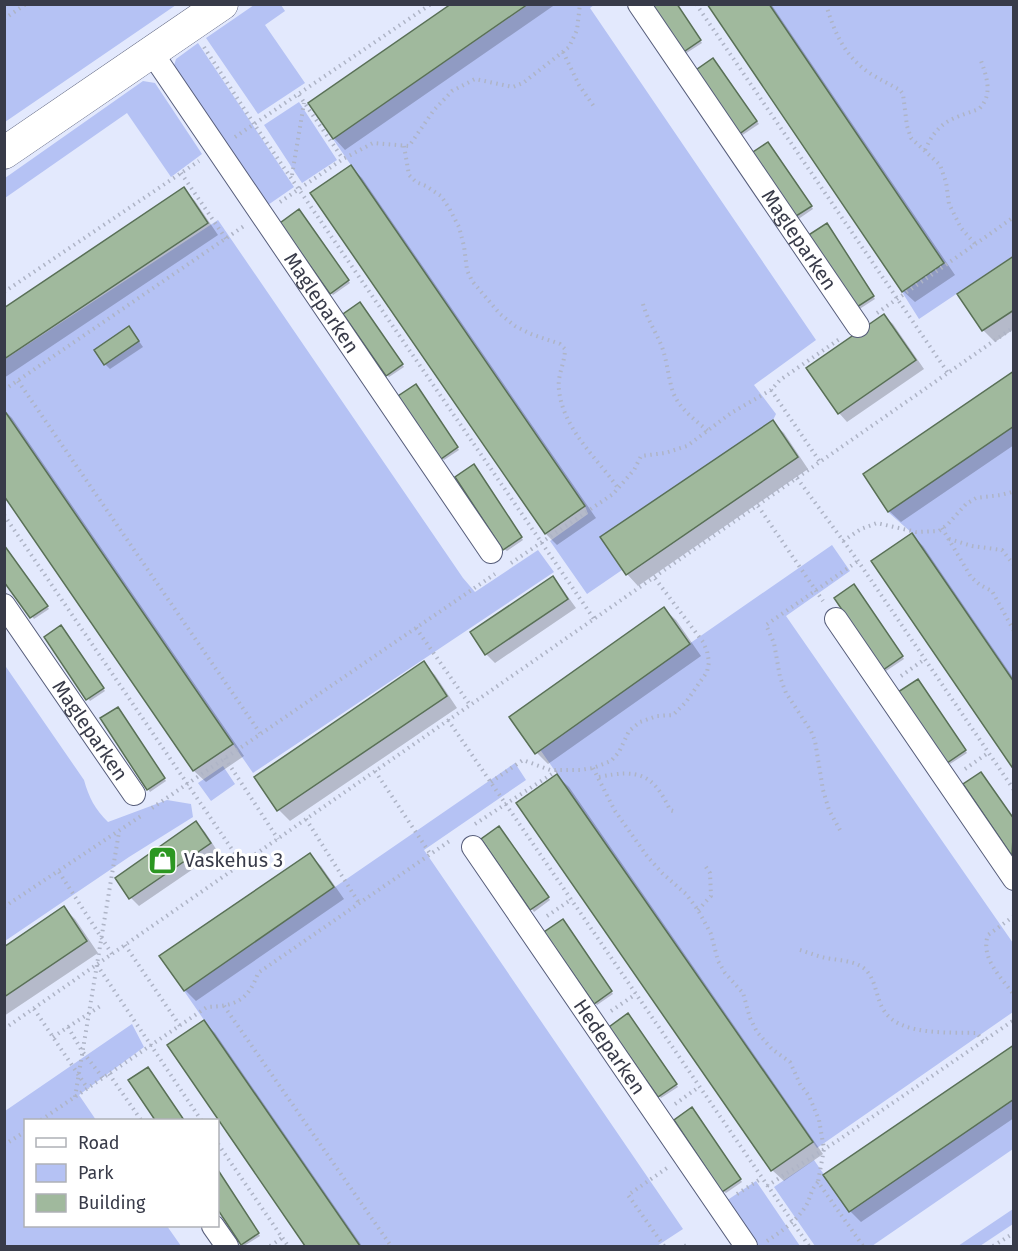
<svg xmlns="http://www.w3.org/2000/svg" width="1018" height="1251" font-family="'Fira Sans',sans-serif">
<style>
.green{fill:#b5c2f4}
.shadow{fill:#0003}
.building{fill:#a0b99d;stroke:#597056;stroke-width:1.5}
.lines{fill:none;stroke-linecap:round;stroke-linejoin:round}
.street-casing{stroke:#575e7b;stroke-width:24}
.secondary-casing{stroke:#575e7b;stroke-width:33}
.path{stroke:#aeb4c6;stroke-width:4;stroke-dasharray:1.5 4.5;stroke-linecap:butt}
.street{stroke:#fff;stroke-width:22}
.secondary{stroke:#fff;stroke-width:32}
.labels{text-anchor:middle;stroke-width:6;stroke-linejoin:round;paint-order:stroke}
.street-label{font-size:20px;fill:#383b49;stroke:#fff}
.poi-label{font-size:20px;fill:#383b49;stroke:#fff;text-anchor:start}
</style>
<rect width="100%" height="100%" fill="#e3e9fd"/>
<!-- green -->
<path class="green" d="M5,4H176V5L5,122Z
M254,5H281L285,11L265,25L305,83L258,114L206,38Z
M528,5H594L590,8L816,340L754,385L776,414L773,420L600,537L622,570L587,594L550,541L588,514L585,506L333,139Z
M769,5H1013V256L919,319L902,292L944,263Z
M198,43L294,187L265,207L172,72L176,59Z
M143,81L155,83L202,154L171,177L127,113L5,198V178Z
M299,102L337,160L302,183L264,125Z
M218,220L463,578L475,592L538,550L554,572L253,773L5,413L4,360Z
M1013,426V682L912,533L888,512Z
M832,545L850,571L786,616L1013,943V1012L817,1148L539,748Z
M4,664L84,780C89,798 95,809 108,822L167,800L191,804L193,817L129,857L5,941Z
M515,763L526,780L424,850L683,1229L657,1246H360L184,991Z
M223,766L235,784L211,801L198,783Z
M132,1024L144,1047L79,1095L96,1120H26V1226H167L181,1246H5V1111Z
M1013,1099V1149L872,1246H815L774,1187L814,1160L849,1211Z
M756,1181L800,1246H757L726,1201Z
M1013,1209V1224L980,1246H958Z"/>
<!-- shadow -->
<path class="shadow" d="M453,4H556L345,150L334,138Z
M651,4H676L702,43L685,54Z
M709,4H771L955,275L915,302L903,291Z
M715,63L759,124L741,136Z
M771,146L813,209L797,220Z
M351,167L362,178L596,518L557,545L546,534Z
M183,189L195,201L218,235L4,378V309Z
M301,214L350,283L333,295L331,293Z
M829,227L875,299L858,310Z
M1014,257V329L995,342L983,330Z
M362,307L404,367L389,377L387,375Z
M884,316L893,324L924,369L847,422L839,413L808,368Z
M134,334L143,347L110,369L105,364Z
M1014,373V445L901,522L889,511Z
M418,388L459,450L444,460L442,458Z
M4,410L12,418L244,756L206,782L194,771L4,493Z
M772,422L784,433L808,469L638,586L627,574Z
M476,468L523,540L507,551L504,549Z
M912,535L923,546L1014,679V767Z
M4,546L49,609L34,619L4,579Z
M552,578L561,587L576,608L495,663L486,654L472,632Z
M856,589L904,659L886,671L884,669Z
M664,609L676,620L701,656L548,764L537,753Z
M63,629L105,691L90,701L46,637Z
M423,663L435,675L457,708L290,821L279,810Z
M920,683L967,753L950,764L948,762Z
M120,711L166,781L150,792L148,789Z
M557,776L569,787L823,1154L784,1181L772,1170L518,803Z
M965,784L1014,821V855Z
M196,823L205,832L218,852L139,906L131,898Z
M501,830L550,900L534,912L483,839Z
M310,855L321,866L344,899L196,1001L185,990Z
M64,908L75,919L98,953L4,1016V948Z
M565,924L613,994L597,1005L595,1003Z
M630,1018L678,1087L661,1098L659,1096Z
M204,1022L215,1033L362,1246H306L169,1045Z
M1014,1047V1118L861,1222L850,1211Z
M695,1111L742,1182L726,1193L723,1191Z
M218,1171L260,1236L244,1246L218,1208Z"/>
<!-- building -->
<path class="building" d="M451,4H528L333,139L308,103Z
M649,4H677L701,40L682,53Z
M707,4H769L944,263L902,292Z
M713,58L757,121L738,135L693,72Z
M768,142L812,206L793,218L750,154Z
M351,165L585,506L545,534L310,193Z
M184,187L208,223L4,359V308Z
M299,209L349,280L330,294L280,223Z
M827,223L874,296L854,309L807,236Z
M1014,256V310L982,331L957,294Z
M360,302L403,364L386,376L343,314Z
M884,314L916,360L838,414L806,368Z
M129,326L139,341L104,365L94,350Z
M1014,371V426L888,512L863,474Z
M416,384L458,447L441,459L398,396Z
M4,410L233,744L193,771L4,496Z
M773,420L798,457L626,575L600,537Z
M474,464L522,537L503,550L455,477Z
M912,533L1014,682V770L871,561Z
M4,545L48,606L30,618L4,582Z
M553,576L568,599L485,655L470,632Z
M854,584L903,656L883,670L834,598Z
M664,607L690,644L535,754L509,717Z
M61,625L104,688L86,700L44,637Z
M424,661L447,696L277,811L254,777Z
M918,679L966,750L947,763L898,692Z
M118,707L165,778L147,790L100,718Z
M981,772L1014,819L1012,856L963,784Z
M557,774L813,1142L771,1171L516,803Z
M196,821L211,843L129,899L115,878Z
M499,826L549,897L530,910L481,839Z
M310,853L334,887L184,991L159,956Z
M64,906L87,941L4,997V947Z
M563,919L612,991L594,1004L544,932Z
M628,1013L677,1084L658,1097L609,1027Z
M204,1020L360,1246H305L167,1045Z
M1014,1045V1099L849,1212L823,1175Z
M148,1067L184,1120H155L128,1080Z
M692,1107L741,1179L722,1192L674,1120Z
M218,1170L259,1233L241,1245L218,1210Z"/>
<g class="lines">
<defs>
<g id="street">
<path id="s1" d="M639,4L858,326"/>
<path id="s2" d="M152,53L491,552"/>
<path id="s3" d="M4,605L134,794"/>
<path d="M836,619L1014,879"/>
<path id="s4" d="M473,847L746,1246"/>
<path d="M213,1226L227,1246"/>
</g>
<path id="secondary" d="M4,153L222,4"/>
</defs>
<!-- street casing -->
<use href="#street" class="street-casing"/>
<!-- secondary casing -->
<use href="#secondary" class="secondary-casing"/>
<!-- path -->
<path class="path" d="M696,4L948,373
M826,4C834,33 846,58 871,74C881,80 891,85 900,90L903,94L907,126L911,138L940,165L946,182L949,204L961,228L976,245
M4,19L26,4
M204,47L254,124L594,619
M563,52L579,85L595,108
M299,95L343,159
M235,137L431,4
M404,146L409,175L416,182L426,186L441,196L449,208L459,227L464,246L467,270L472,281L500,314L515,326L531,334L560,344L565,349C565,363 557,375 559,390C563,429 597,458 618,488
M925,150C938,121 951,119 979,109C994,94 986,75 980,58
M181,173L226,239
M292,175L304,103
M280,202L343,159L373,143L409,146L434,110L452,91L475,79L513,87L523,83L569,47L577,30L580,4
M4,292L199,161
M643,304C647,319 656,332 662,347C667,361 668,375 672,389C677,407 694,419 708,431
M877,313L1014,217
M18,381L260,733
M4,390L244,226
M771,390L820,462
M797,478L858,561L1014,790
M758,506L823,601
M4,515L242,864
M942,528L971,577L980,585L992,591L1014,631
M949,539L972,546L1002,550L1014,565
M843,541L861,529L877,523L916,532L939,531L948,524L966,504L976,498L1001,495L1012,492L1014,488
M511,563L613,494L634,470L641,456L665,453L687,446L731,413L771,390L780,380L841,338
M416,628L470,705
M901,676L925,659
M448,720L809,1246
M225,758L278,839
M593,768L615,811L647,856L662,873L686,894L698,910L711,934L718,961L725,973L743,993L750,1018L757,1032L772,1049L790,1062L800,1084L809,1096L819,1120L824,1149L818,1182
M965,769L988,753
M375,771L431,855
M599,777C638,769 653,773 670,810L676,812
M491,782L523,760L550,770H580L593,768L611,761L619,752L629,731L640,722L657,716L673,715L686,702L707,672L709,662L707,651L703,642L654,577
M152,808L495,574
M306,819L359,903
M475,824L558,770
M840,830L829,810L823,790L815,741L811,731L786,693L780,677L774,643L766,625L858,561
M59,872L112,954
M4,907L141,816
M698,910L711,896L710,873L704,864
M547,916L572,899
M1014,916L988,935C980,958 1001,977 1014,995
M125,945L180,1026
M800,950C807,952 814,955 822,957C836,961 854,959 866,970C877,982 876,1000 885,1012C901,1036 951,1032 977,1033L983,1041
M97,965L201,1120
M224,1006L391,1246
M34,1009L88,1089
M611,1011L636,994
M68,1027L102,1005
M4,1029L1014,327
M53,1037L68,1027L82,1051L103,1078
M109,1074L141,1120
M75,1097L119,832
M675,1104L699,1087
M41,1120L207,1007C235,1006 248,1001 258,973L451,840
M218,1144L288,1246
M4,1145L26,1131
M767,1186L840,1139L1014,1020
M737,1194L762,1178
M767,1241C782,1231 798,1220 807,1204C811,1196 811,1189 818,1182L863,1246
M270,1246L282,1238
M664,1246L628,1195L667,1168
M685,1246L690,1243
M993,1246L1014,1233"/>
<!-- street -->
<use href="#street" class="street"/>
<!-- secondary -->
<use href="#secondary" class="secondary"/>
</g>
<!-- icons -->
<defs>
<symbol id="shop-square" viewBox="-11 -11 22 22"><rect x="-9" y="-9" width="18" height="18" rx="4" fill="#2c9722" stroke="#fff"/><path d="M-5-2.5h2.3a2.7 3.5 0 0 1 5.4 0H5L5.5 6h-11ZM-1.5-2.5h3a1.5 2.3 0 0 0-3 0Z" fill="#fff"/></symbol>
</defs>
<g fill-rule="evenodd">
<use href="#shop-square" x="146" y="844" width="33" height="33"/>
</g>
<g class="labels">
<!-- street labels -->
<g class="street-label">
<text dy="7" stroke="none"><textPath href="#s1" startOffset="285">Magleparken</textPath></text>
<text dy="7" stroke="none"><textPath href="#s2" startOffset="302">Magleparken</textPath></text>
<text dy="7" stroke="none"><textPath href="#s3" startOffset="152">Magleparken</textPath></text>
<text dy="7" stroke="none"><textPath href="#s4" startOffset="242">Hedeparken</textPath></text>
</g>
<!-- poi labels -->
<g class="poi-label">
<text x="184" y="867">Vaskehus 3</text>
</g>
</g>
<!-- border -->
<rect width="1018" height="1251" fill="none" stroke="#383b49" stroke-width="12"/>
<!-- legend -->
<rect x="24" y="1119" width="195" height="108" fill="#ffffff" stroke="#afb1b6" stroke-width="1.5"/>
<rect x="36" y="1138" width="30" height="9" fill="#ffffff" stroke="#afb1b6" stroke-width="1.5"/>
<text x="78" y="1149" font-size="18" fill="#383b49">Road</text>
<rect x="36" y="1164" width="30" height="18" fill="#b5c2f4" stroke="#afb1b6" stroke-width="1.5"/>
<text x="78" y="1179" font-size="18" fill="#383b49">Park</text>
<rect x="36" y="1194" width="30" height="18" fill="#a0b99d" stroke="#afb1b6" stroke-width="1.5"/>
<text x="78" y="1209" font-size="18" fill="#383b49">Building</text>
</svg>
